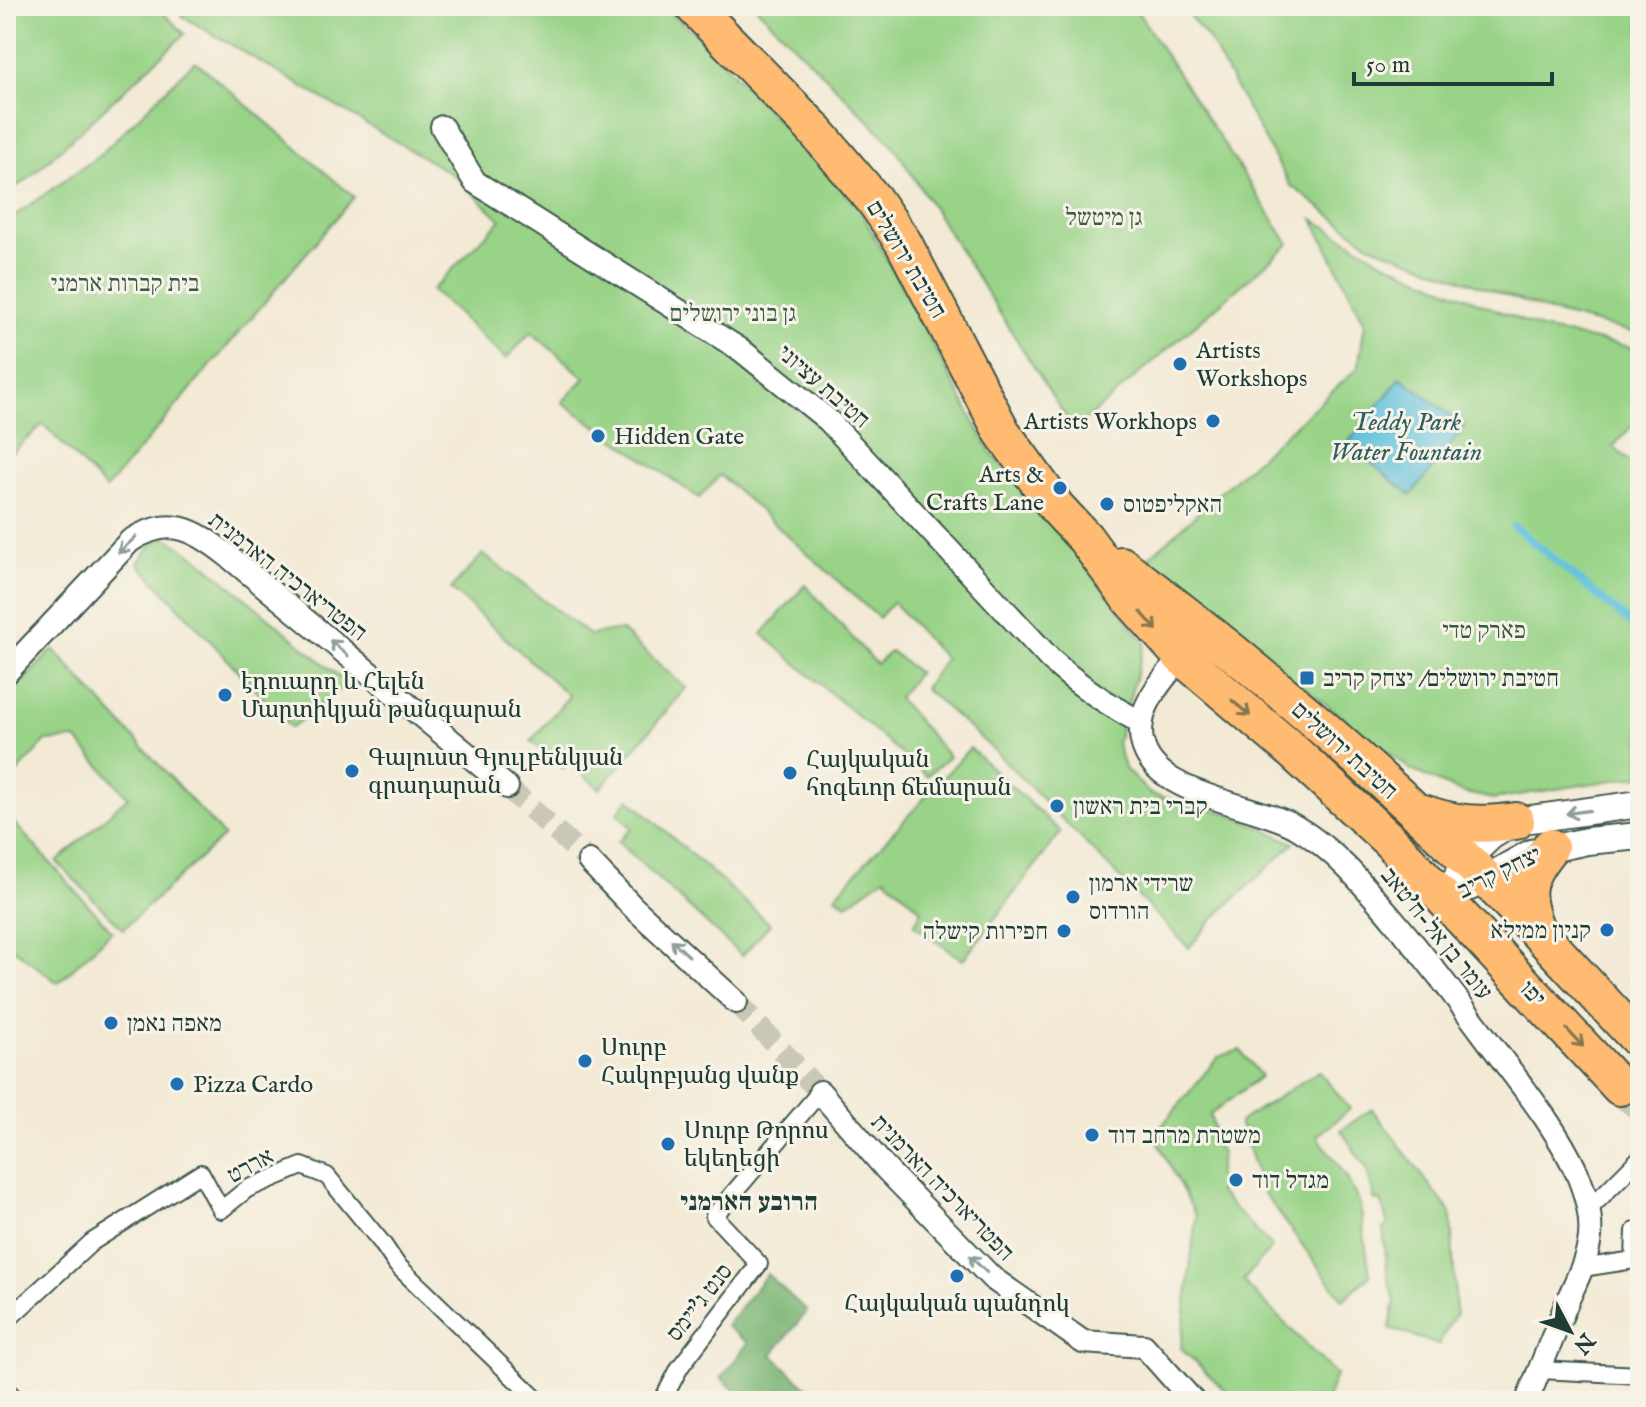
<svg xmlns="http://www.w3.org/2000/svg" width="1646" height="1407" font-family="'IM FELL English','Noto Serif Armenian','Frank Ruhl Libre',serif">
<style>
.green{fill:#98d387;stroke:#5c885e;stroke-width:2}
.forest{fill:#7ab574;stroke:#4c7954;stroke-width:2}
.water{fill:#5fc1dd;stroke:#3f7f88;stroke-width:2}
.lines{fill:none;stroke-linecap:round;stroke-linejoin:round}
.stream{stroke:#5fc1dd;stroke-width:8}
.minor-tunnel{stroke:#c9c7b5;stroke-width:22;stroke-dasharray:22 11;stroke-linecap:butt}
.trunk-tunnel{stroke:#c9c7b5;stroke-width:36;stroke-dasharray:36 18;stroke-linecap:butt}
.pedestrian-casing{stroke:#3f574c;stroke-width:20}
.minor-casing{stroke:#3f574c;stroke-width:26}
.tertiary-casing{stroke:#3f574c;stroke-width:30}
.trunk-casing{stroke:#3f574c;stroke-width:40}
.pedestrian{stroke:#fff;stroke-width:16}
.minor{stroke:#fff;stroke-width:22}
.tertiary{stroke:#fff;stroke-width:26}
.trunk{stroke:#febb71;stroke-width:36}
.oneway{stroke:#8f9e9a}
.oneway2{stroke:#83764f}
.poi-dot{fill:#1f6fb2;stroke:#f7f3e8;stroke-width:3}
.labels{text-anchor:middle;stroke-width:6;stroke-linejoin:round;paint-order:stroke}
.park-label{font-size:24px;fill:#375b45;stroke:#f7f3e8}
.street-label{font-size:24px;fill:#1f3d34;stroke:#f7f3e8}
.poi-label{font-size:24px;fill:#1f3d34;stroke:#f7f3e8;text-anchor:start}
.water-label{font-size:26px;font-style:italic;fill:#2f5e5e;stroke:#f7f3e8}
.neighbourhood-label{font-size:26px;font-weight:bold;fill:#1f3d34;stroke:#f7f3e8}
</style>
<rect width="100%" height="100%" fill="#f7f3e8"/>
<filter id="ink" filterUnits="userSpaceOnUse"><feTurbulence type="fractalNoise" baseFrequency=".0125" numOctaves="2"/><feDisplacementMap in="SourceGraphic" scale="16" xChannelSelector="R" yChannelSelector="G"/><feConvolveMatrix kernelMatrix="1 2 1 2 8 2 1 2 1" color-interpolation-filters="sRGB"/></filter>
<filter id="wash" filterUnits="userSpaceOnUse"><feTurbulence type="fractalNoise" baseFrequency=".006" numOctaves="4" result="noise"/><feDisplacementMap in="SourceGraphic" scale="32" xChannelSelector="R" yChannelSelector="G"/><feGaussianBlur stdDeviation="1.8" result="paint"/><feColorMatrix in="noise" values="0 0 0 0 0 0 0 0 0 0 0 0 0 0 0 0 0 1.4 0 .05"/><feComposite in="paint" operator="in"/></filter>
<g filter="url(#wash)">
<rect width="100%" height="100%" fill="#f3ead5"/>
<!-- green -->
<path class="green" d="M6,6H156L185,34L26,181L6,192Z
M190,6H662L702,39L859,208L991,453L1050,520L1145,643L1117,743L1124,768L1150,794L1230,814L1294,843L1212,920L1189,948L995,751L924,688L945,659L893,602L879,618L720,475L699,498L562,402L585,378L531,332L506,359L432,290L501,220L455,176L182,16Z
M755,6H1134L1289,244L1074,430L893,145Z
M1181,6H1640V334L1551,312L1372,246L1290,185L1208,38Z
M195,61L354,197L106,489L43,424L6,458V222L100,155Z
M1313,219L1384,262L1541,329L1640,349V417L1613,447L1640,470V776L1493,799L1461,792L1411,770L1245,642L1136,569L1358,368L1365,323Z
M166,537L196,557L347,683L291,728L138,563L151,545Z
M483,554L589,635L621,630L686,688L600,789L569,762L563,769L531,741L569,696L451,589Z
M805,585L876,664L891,651L918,673L898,698L949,757L927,776L762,634Z
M53,649L224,836L123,929L57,862L128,797L76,739L46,741L6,785V699Z
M970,748L1061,832L963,960L914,925L922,911L885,877L847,904L835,896Z
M629,799L770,924L742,956L618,842L632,828L617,813Z
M6,814L112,931L58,983L6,943Z
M1240,1050L1261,1076L1210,1115L1214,1129L1208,1135L1222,1153L1217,1175L1223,1185L1218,1192L1272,1247L1243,1281L1336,1375L1326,1401H1236L1181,1348L1196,1216L1154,1135L1218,1057Z
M1319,1071L1350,1109L1317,1136L1345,1174L1360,1205L1370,1275L1343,1300L1263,1192L1239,1122Z
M1372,1109L1451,1213L1456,1313L1438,1345L1390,1328L1395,1300L1388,1279L1383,1228L1388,1226L1381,1200L1375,1201L1367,1170L1341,1130Z"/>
<!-- forest -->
<path class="forest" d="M767,1274L807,1311L772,1355L821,1401H731L736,1391L721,1378L748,1343L726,1326Z"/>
<!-- water -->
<path class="water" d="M1401,377L1465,427L1411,495L1347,444Z"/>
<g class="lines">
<!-- stream -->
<path class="stream" d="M1514,526L1640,631"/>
</g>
</g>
<g filter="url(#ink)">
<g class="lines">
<!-- minor-tunnel -->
<path class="minor-tunnel" d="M507,787L589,861
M736,1002L820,1092"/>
<!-- trunk-tunnel -->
<path class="trunk-tunnel" d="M1620,1087L1640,1102"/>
<defs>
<path id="pedestrian" d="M1589,1209L1640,1158
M1582,1268L1634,1260L1635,1231L1640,1230
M6,1321L92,1242L201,1173L221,1210L247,1189L302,1166L327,1176L382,1243L397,1265L538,1401
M1540,1370L1640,1375
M6,1390L18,1401
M662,1401L680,1367L759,1264L714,1216L820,1092"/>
<path id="minor" d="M442,127L475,182L741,350L828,420L1050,659C1079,686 1108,705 1142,723
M1190,648C1167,674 1130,710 1144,748C1161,797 1256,804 1296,827C1335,850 1363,884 1392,918C1426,958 1458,1000 1489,1042C1520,1084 1555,1125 1577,1173C1585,1192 1592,1216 1590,1237C1588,1257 1578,1277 1570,1295C1556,1330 1541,1365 1527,1401
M6,673L130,541C170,515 193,529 227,555L507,787
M589,861L633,907L736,1002
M820,1092L886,1169L992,1278L1083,1342L1144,1346L1193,1401"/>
<path id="tertiary" d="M1471,887L1531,853L1587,841L1640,836
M1446,899L1466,860L1491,836L1516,821L1640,804"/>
<path id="trunk" d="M693,6L812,127L874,200L903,242L1002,432L1057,508L1085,538L1129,598L1182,657L1288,747L1389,840L1620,1087
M1121,565C1249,661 1371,765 1485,878C1538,930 1588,987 1640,1041
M1420,812C1456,825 1478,826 1516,821
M1536,929C1521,892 1525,878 1550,847"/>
</defs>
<!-- pedestrian casing -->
<use href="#pedestrian" class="pedestrian-casing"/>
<!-- minor casing -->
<use href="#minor" class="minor-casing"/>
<!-- tertiary casing -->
<use href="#tertiary" class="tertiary-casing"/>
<!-- trunk casing -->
<use href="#trunk" class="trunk-casing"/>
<!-- pedestrian -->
<use href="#pedestrian" class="pedestrian"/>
<!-- minor -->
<use href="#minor" class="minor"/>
<!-- tertiary -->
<use href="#tertiary" class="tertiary"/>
<!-- trunk -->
<use href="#trunk" class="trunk"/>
</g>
<!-- one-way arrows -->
<defs><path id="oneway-shaft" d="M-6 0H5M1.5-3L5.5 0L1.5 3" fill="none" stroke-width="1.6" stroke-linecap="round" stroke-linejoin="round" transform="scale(2)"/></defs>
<g class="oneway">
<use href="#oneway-shaft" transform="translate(127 545) rotate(137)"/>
<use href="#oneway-shaft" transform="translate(339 648) rotate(-139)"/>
<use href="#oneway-shaft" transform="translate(1578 812) rotate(172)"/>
<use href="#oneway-shaft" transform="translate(680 948) rotate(-138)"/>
<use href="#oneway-shaft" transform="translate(978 1264) rotate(-136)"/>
</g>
<g class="oneway2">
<use href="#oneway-shaft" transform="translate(1149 621) rotate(49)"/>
<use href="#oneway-shaft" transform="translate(1241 708) rotate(40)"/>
<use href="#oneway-shaft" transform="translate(1575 1038) rotate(47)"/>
</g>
</g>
<!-- markers -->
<g class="poi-dot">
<circle cx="1180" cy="364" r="8"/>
<circle cx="1213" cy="421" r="8"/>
<circle cx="598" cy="436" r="8"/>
<circle cx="1060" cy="488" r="8"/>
<circle cx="1107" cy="504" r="8"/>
<rect x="1299" y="670" width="16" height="16" rx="4"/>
<circle cx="225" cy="695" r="8"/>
<circle cx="352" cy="771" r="8"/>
<circle cx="790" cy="773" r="8"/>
<circle cx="1057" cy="806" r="8"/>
<circle cx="1073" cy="897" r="8"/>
<circle cx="1607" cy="930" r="8"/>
<circle cx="1064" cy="931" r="8"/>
<circle cx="111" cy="1023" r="8"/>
<circle cx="585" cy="1061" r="8"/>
<circle cx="177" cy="1084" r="8"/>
<circle cx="1092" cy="1135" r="8"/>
<circle cx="668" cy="1144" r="8"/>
<circle cx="1236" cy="1180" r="8"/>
<circle cx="957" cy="1276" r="8"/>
</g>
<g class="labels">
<!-- park labels -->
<g class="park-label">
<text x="1104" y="225">גן מיטשל</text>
<text x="125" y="291">בית קברות ארמני</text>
<text x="733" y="321">גן בוני ירושלים</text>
<text x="1484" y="638">פארק טדי</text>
</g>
<!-- street labels -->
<g class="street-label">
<text transform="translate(907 259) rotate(59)" y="8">חטיבת ירושלים</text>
<text transform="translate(824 386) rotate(41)" y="8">חטיבת עציוני</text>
<text transform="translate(288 576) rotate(38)" y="8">הפטריארכיה הארמנית</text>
<text transform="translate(1345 750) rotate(42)" y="8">חטיבת ירושלים</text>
<text transform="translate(1499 872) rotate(-26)" y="8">יצחק קריב</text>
<text transform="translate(1437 933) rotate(51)" y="8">עומר בן אל-ח'טאב</text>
<text transform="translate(1533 993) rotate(47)" y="8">יפו</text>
<text transform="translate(250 1165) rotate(-28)" y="8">אררט</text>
<text transform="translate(943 1187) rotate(46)" y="8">הפטריארכיה הארמנית</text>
<text transform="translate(699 1302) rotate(-52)" y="8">סנט ג'יימס</text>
</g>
<!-- poi labels -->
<g class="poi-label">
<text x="1196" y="358">Artists<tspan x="1196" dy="28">Workshops</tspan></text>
<text x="1197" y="429" text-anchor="end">Artists Workhops</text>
<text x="614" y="444">Hidden Gate</text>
<text x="1044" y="482" text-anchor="end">Arts &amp;<tspan x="1044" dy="28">Crafts Lane</tspan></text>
<text x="1123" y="512">האקליפטוס</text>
<text x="1323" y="686">חטיבת ירושלים/ יצחק קריב</text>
<text x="241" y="689">էդուարդ և Հելեն<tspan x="241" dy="28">Մարտիկյան թանգարան</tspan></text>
<text x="368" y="765">Գալուստ Գյուլբենկյան<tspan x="368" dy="28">գրադարան</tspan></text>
<text x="806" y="767">Հայկական<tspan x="806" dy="28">հոգեւոր ճեմարան</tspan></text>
<text x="1073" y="814">קברי בית ראשון</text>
<text x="1089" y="891">שרידי ארמון<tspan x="1089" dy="28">הורדוס</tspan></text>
<text x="1591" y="938" text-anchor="end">קניון ממילא</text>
<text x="1048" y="939" text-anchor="end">חפירות קישלה</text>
<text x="127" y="1031">מאפה נאמן</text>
<text x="601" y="1055">Սուրբ<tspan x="601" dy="28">Հակոբյանց վանք</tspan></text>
<text x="193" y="1092">Pizza Cardo</text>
<text x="684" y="1138">Սուրբ Թորոս<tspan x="684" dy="28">եկեղեցի</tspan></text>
<text x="1108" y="1143">משטרת מרחב דוד</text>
<text x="1252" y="1188">מגדל דוד</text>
<text x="957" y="1311" text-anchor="middle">Հայկական պանդոկ</text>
</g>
<!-- water labels -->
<g class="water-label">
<text x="1406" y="430">Teddy Park<tspan x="1406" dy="30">Water Fountain</tspan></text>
</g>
<!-- neighbourhood labels -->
<g class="neighbourhood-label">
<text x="749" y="1210">הרובע הארמני</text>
</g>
</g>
<!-- margin -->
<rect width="1646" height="1407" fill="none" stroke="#f7f3e8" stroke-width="32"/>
<!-- north arrow -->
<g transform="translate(1570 1331) rotate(131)" stroke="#f7f3e8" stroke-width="6" paint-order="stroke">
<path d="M0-6L14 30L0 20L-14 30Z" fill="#1f3d34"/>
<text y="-12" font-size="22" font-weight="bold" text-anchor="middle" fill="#1f3d34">N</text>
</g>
<!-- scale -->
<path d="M1354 72v12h198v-12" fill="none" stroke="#1f3d34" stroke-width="4"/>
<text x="1366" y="72" font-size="24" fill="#1f3d34" stroke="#f7f3e8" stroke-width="6" paint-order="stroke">50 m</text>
</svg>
